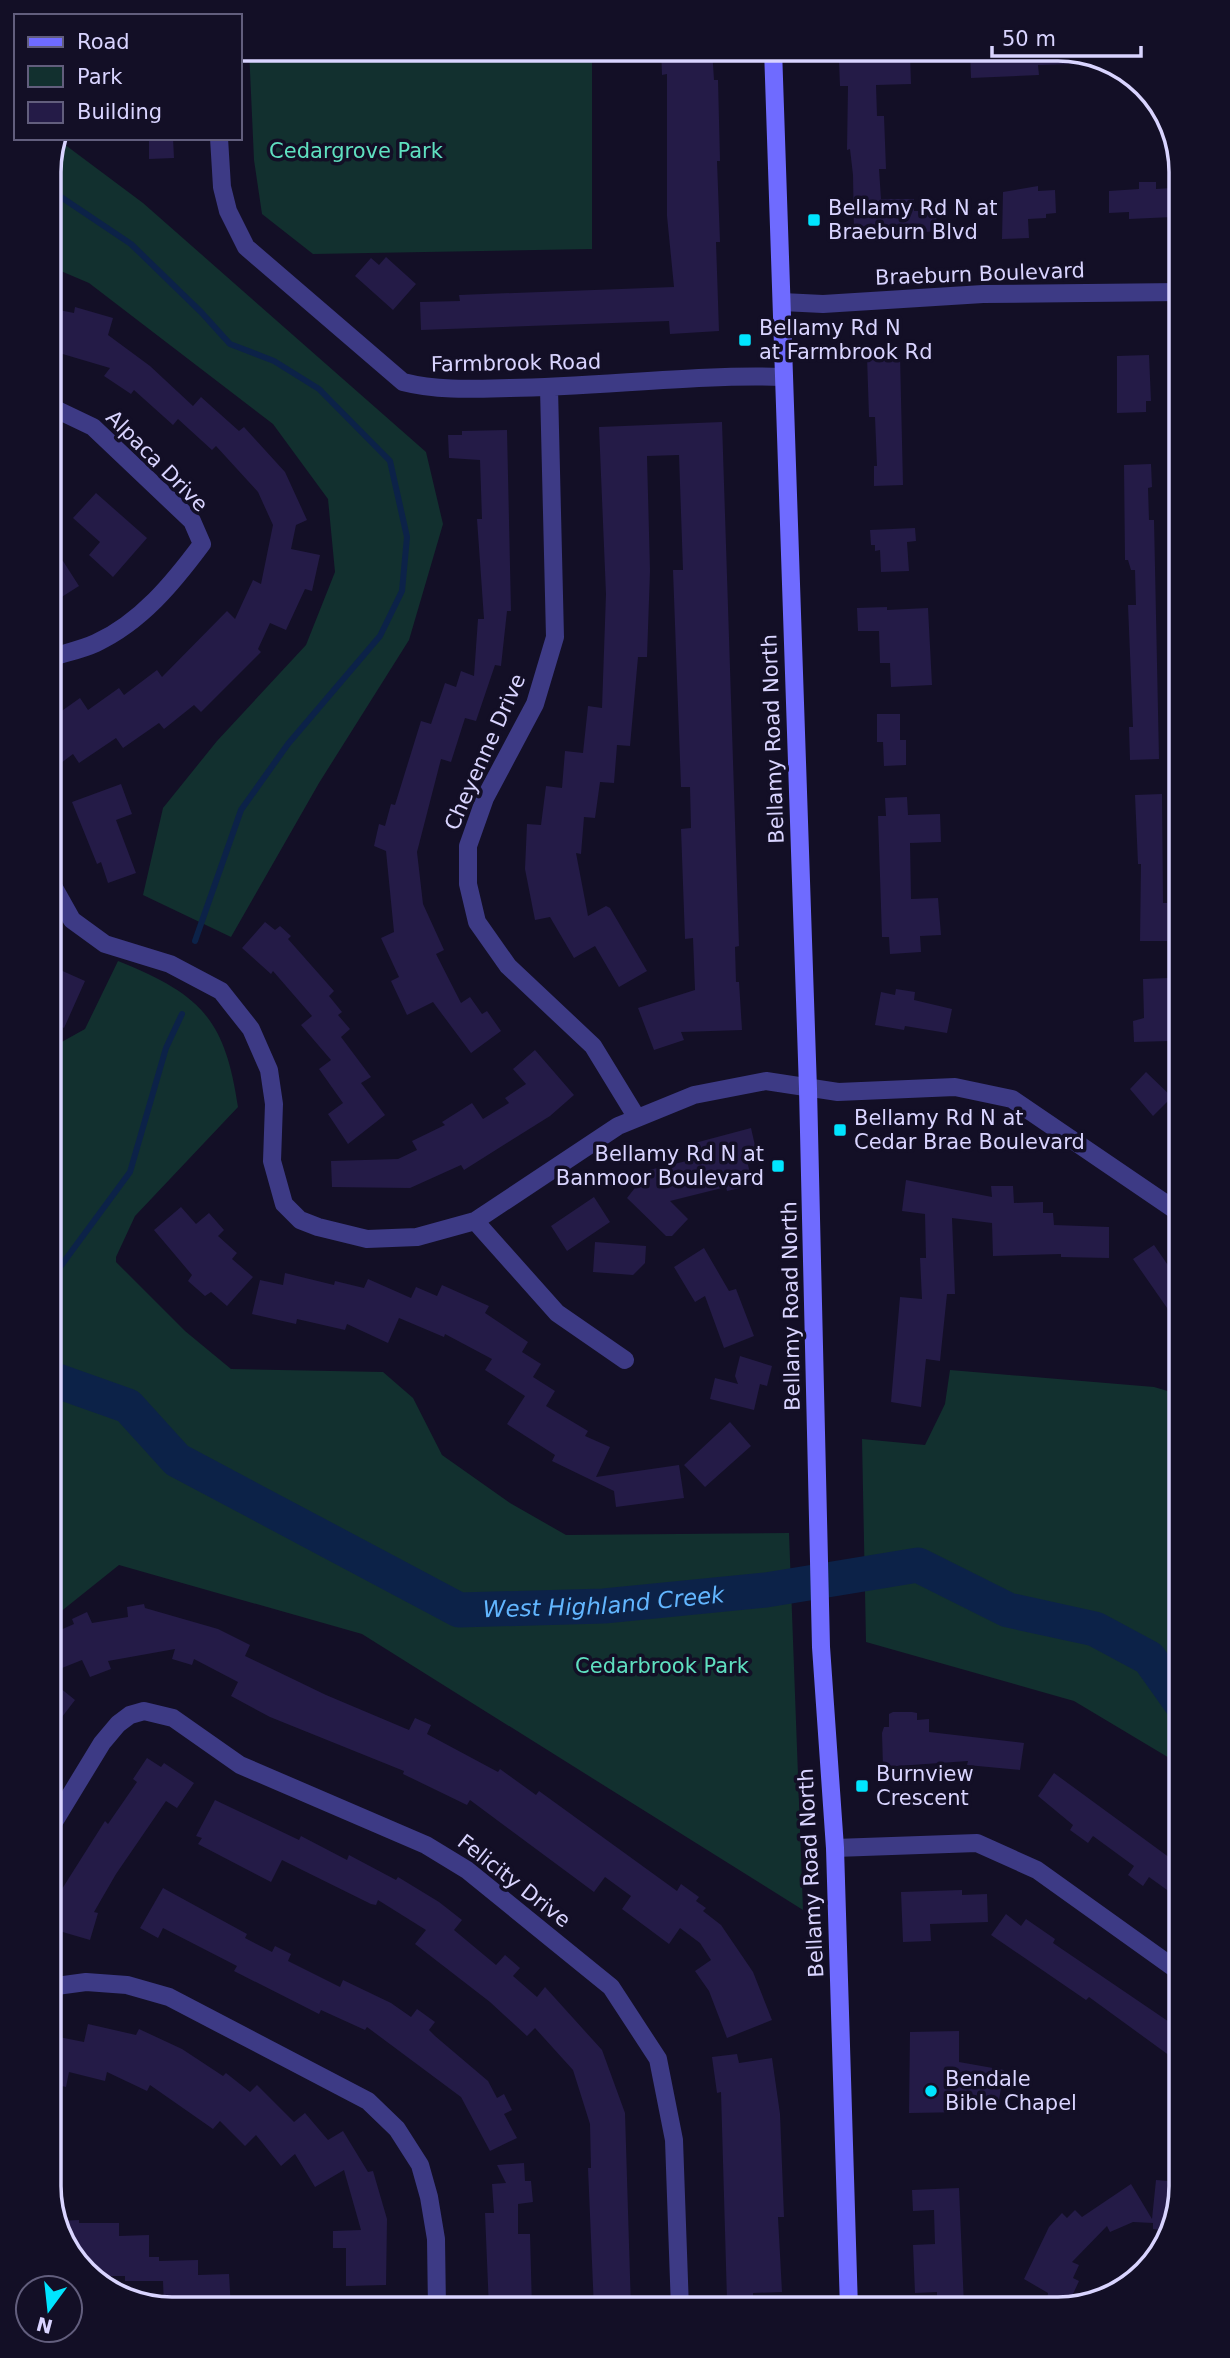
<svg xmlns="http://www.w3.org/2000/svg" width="1230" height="2358" font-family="'DejaVu Sans',sans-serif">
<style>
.green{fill:#12302f}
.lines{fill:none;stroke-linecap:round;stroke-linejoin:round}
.stream{stroke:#0c2248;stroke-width:6}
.river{stroke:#0c2248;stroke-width:35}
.building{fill:#241b47}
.street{stroke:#3d3a85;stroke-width:18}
.secondary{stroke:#6f6bff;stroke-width:18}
.poi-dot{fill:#00e5ff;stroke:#130f26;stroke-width:2.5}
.labels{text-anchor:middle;stroke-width:7;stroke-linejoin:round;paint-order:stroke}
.park-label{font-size:21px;fill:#5fe0c0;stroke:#130f26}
.poi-label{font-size:21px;fill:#d9d4ff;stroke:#130f26;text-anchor:start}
.street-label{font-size:21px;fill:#d9d4ff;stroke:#130f26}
.water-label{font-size:23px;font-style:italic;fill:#62b6ff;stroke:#130f26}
.rim{fill:none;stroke:#d9d4ff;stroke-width:3.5}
</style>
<rect width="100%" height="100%" fill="#130f26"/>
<!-- green -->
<path class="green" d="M249,49H592V249L313,254L262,214L254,160Z
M60,141L143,203L426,452L443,524L409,640L319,783L231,937L143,895L163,808L217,741L306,645L335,572L328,499L273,424L89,283L49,266V164Z
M118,961C200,994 225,1018 238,1107L135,1216L116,1257V1262L185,1331L231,1369L383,1372L413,1398L442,1455L510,1503L566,1535L789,1533L803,1910L362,1634L119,1565L49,1621V1049L85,1029Z
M950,1370L1154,1387L1181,1395V1765L1074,1701L866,1642L862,1439L925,1445L945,1404Z"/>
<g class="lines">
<!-- stream -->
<path class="stream" d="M49,189L131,244L201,312L230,344L274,361L319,389L390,461L407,537L402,591L380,636L288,744L241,810L195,941
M49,1282L130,1172L166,1048L182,1014"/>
<!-- river -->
<path class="river" id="s1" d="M49,1378L128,1406L177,1460L459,1610L604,1606L766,1590L918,1565L1008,1610L1095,1629L1149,1658L1181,1703"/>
</g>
<!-- building -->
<path class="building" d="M661,49H712L714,80H718L720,161H717L720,242H716L719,331L670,334L669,321L421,330L420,302L460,301L459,295L674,287L667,216V74L662,75Z
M970,49H1066L1103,63L1038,65L1039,75L971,78Z
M910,55L911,84L876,85L877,116H884L886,169H879L881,199H914V211H936L937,231L925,232V238L898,239H886V233L854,234L853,175L850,149L847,150L848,86H840L839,61Z
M149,138H173L174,158L149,159Z
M1139,182H1156V189L1172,188L1173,217L1129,219V212L1109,213V191L1139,189Z
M1038,186V191L1055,190L1056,213L1046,214V218L1028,219L1029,238L1002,239L1003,192Z
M386,257L416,284L393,310L355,276L371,258L379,265Z
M75,307L113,318L108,335L150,366L193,406L201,397L239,431L244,427L285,472L307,520L296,525L291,549L320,555L312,591L305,589L286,630L270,623L258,649L261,652L201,712L194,705L164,729L159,723L123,748L116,738L79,763L73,754L49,772V720L80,698L88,710L119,688L124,695L157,670L162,677L227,611L235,619L253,580L261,584L273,525L258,492L216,446L212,450L178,419L173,425L134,390L131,394L104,376L110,368L49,350V308L74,313Z
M900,355L903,485L874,486V466H877L875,417H869L867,356Z
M1149,355L1151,401H1146V412L1117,413V356Z
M722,422L739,946L735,947L736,982H739L742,1030L681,1032L684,1040L654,1050L638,1008L695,990L693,938L685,939L681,829L691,828L690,787H681L673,570H683L679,455L647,456L650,571L647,657H638L630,746L617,745L614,783L600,782L595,818L584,817L581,854L576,853L588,916L606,906L610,908L647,971L619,987L595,946L574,958L550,917L535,920L525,869L527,824L541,825L546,786L562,788L565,751L583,753L588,706L602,708L606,594L599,427Z
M507,430L511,611H507L501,666L495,665L476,721L465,718L451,762L441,759L417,852L423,904L444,950L436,954L461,1003L470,997L482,1014L487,1011L501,1031L471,1053L433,1002L407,1015L391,981L399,977L381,938L394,932L386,851L374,846L379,824L385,826L391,804L395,805L421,721L431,724L445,683L456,687L461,671L474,676L478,619H484L477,519H482L480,460L449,458L448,435H462V431Z
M1151,464L1152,487L1148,488L1149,520H1154L1159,759L1130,760L1129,727H1133L1128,605H1136L1135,570H1131L1128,560H1125L1124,465Z
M96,493L147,538L113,577L89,555L100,542L73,518Z
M915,528L916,541L907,542L909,571L881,572L880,550L875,551V545H871L870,530Z
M56,561H63L79,586L49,605V565Z
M887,607V610L928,608L932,685L891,687L890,663H880L879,631H858L857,608Z
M877,714H900V740H906V765L884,766L883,742H877Z
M121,784L132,814L116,820L136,873L108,883L101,862L97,864L72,802Z
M1162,794L1163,903H1167V941H1140L1141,864H1138L1135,795Z
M907,797L908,815L940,814L941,842L910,843L911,899L938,898L941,935L920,936L921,952L890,954L889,937H882L878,816H886L885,798Z
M265,922L275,930L280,926L291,936L288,939L334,991L329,996L342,1012L338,1015L350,1029L341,1037L371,1077L361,1083L385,1115L348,1144L328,1114L343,1103L319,1069L331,1060L301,1025L312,1016L273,971L271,974L242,948Z
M49,965L85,981L64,1028L49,1021Z
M1169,978V1041L1134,1042L1133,1021L1144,1018L1143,979Z
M896,989L915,992L914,1000L952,1009L947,1033L905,1026L904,1030L875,1025L881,992L895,995Z
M535,1050L574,1095L550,1116L464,1170L461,1165L410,1188L332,1187L331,1161L398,1159L417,1150L412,1141L445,1125L442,1122L472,1103L483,1119L509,1103L505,1098L526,1084L513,1069Z
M1146,1072L1172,1097L1153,1116L1130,1089Z
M751,1128L756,1150L745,1153L753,1185L727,1191L726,1187L670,1201L688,1219L672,1236H666L627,1198L649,1170L695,1159L691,1144Z
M906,1180L992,1197L991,1186H1013L1014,1203L1043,1202V1213H1053L1054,1225L1109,1227V1258L1061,1257V1254L993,1256L992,1223L952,1218L955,1294H947L940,1361L926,1359L921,1407L891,1402L900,1297L922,1299L920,1258H926L925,1214L902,1211Z
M594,1197L610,1222L567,1251L551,1226Z
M181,1207L196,1224L209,1213L224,1230L218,1236L237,1253L232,1259L253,1277L227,1306L211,1292L205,1296L188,1281L192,1275L154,1230Z
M595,1242L646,1246L645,1263L633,1275L593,1272Z
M1154,1245L1181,1284V1328L1133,1259Z
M704,1248L729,1291L736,1289L754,1336L724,1348L705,1296L695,1302L674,1267Z
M285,1273L334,1285L335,1281L364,1288L368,1279L411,1298L416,1287L437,1296L442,1285L489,1306L485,1313L528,1342L522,1352L541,1364L533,1377L555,1391L546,1406L588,1431L585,1436L610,1447L596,1477L679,1465L684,1498L616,1507L614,1491L552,1461L555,1455L507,1424L525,1396L485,1370L492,1359L445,1334L444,1337L399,1318L388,1343L347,1324L345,1330L297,1319L296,1324L252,1314L260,1280L283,1285Z
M740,1356L772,1366L767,1386L760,1384L754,1410L710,1399L715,1378L738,1384L735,1376Z
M730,1422L751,1446L705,1487L684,1465Z
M144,1604L145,1608L218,1629L250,1645L245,1656L326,1695L409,1730L415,1718L431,1725L427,1734L498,1772L500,1769L536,1795L539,1791L677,1891L681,1884L699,1897L696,1901L706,1908L703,1911L721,1925L753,1972L772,2020L727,2038L709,1991L695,1971L711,1960L700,1943L680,1928L669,1944L622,1909L631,1896L605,1877L594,1892L470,1800L467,1805L403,1774L404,1771L270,1717L231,1696L238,1682L194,1659L192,1665L172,1659L175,1649L108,1661L111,1669L90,1677L82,1660L62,1668L49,1635L74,1624L72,1619L87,1612L92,1623L128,1617L127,1607Z
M49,1679L75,1700L49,1734Z
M893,1712H912L917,1713V1720L929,1719V1732L1024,1743L1020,1770L967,1765L968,1761L883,1767L882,1733L884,1727H889V1714Z
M147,1758L161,1767L164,1763L194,1783L177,1808L166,1801L116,1874L94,1912L98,1913L90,1940L49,1928L52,1899L55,1900L105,1821L108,1824L137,1782L133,1779Z
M1054,1773L1181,1866V1900L1149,1877L1143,1886L1128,1875L1134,1866L1093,1836L1088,1843L1070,1830L1073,1825L1038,1796Z
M215,1800L299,1840L301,1836L347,1860L349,1855L396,1880L398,1877L439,1902L462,1920L454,1930L496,1965L505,1955L520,1968L513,1976L537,1997L545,1987L602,2050L625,2113L631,2309H594L588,2168H591L590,2124L573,2070L535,2028L527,2036L490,2002L415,1944L426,1930L378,1900L376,1905L371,1904L282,1860L271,1882L198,1844L202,1838L196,1836Z
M163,1888L247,1934L245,1938L272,1952L275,1946L291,1954L288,1961L340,1987L343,1980L391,2003L411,2017L417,2009L435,2022L429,2030L435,2036L488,2081L497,2098L504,2094L512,2110L504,2114L517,2138L490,2151L461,2097L367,2027L365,2030L321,2010L319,2014L234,1971L237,1966L163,1928L158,1938L140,1928Z
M962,1890V1895L987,1894L988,1922L930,1924L931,1941L903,1942L901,1892Z
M1006,1914L1021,1926L1026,1919L1055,1939L1053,1943L1181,2030V2064L1089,1997L1086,2000L991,1935Z
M88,2024L136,2035L139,2029L182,2049L223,2076L226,2073L250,2092L257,2085L294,2122L305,2113L328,2140L343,2131L368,2172L373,2171L387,2219L386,2285L346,2286V2248H333V2231L361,2230L344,2170L315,2187L295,2154L281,2166L256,2135L245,2146L220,2121L213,2129L150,2085L147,2091L107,2072L105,2081L69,2072L66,2087L49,2083V2035L84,2042Z
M959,2031V2062L1004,2070L999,2100L967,2098V2112L909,2113L910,2032Z
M737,2054L739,2063L772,2058L780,2114L784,2217H778L782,2292L753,2293V2309H730L727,2300L721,2092L717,2093L712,2057Z
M524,2163L525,2181H531L533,2202L518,2204V2234H530L532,2309H489L485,2213H494L492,2184L506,2183L497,2165Z
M1156,2180L1181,2182L1168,2231L1153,2229V2223L1133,2222L1110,2232L1107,2226L1072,2262L1079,2265L1073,2278L1079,2281L1067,2307L1046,2309L1048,2293L1024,2279L1049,2227L1062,2213L1067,2218L1075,2210L1082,2217L1131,2184L1152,2219Z
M959,2188L964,2306L937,2307V2292L915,2293L913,2245L935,2244L934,2210L913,2211L912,2190Z
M79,2220V2223H119V2236L149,2235V2257H159V2261L198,2260V2275L229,2274L231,2309L164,2307L163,2281H125V2276H94L60,2235V2221Z"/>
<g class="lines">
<!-- street -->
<path class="street" d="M219,138L222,187L228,211L246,247L403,382C438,391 474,389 510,388C601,387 693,374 783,377
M782,302L823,304L983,294L1181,292
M549,388L555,637L535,704L485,798L468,846V884L477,922L508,966L593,1046L637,1118
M49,658C64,653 81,650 96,643C141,622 173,583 202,544L192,521L93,427L49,406
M49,879L72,920L105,944L170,964L221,991L251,1029L269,1070L274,1104L272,1161L284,1204L300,1220L318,1227L367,1239L417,1237L475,1221L618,1126L694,1095L766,1081L838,1092L955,1087L1012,1099L1181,1214
M475,1221L557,1313L625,1360
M49,1830L102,1743L118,1724L130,1715L144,1711L173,1718L240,1765L426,1845L467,1870L611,1987L658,2059L674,2140L680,2309
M835,1848L977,1843L1037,1870L1181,1973
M49,1987L86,1982L127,1985L169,1997L368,2101L397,2129L420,2165L429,2197L436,2239L437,2309"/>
<!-- secondary -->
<path class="secondary" d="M773,49L808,1089L821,1647L835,1848L849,2309"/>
</g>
<!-- markers -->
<g class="poi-dot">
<rect x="807" y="213" width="14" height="14" rx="3.5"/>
<rect x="738" y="333" width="14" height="14" rx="3.5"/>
<rect x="833" y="1123" width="14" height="14" rx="3.5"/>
<rect x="771" y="1159" width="14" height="14" rx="3.5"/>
<rect x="855" y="1779" width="14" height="14" rx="3.5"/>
<circle cx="931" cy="2091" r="7"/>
</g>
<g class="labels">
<!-- park labels -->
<g class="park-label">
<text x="356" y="158">Cedargrove Park</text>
<text x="662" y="1673">Cedarbrook Park</text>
</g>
<!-- poi labels -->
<g class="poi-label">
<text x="828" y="215">Bellamy Rd N at<tspan x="828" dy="24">Braeburn Blvd</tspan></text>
<text x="759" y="335">Bellamy Rd N<tspan x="759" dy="24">at Farmbrook Rd</tspan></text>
<text x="854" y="1125">Bellamy Rd N at<tspan x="854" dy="24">Cedar Brae Boulevard</tspan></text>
<text x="764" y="1161" text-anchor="end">Bellamy Rd N at<tspan x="764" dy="24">Banmoor Boulevard</tspan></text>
<text x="876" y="1781">Burnview<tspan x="876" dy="24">Crescent</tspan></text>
<text x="945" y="2086">Bendale<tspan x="945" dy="24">Bible Chapel</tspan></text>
</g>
<!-- street labels -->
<g class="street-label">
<text transform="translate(980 274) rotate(-2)" y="7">Braeburn Boulevard</text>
<text transform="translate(516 363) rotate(-1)" y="7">Farmbrook Road</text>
<text transform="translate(157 461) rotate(45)" y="7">Alpaca Drive</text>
<text transform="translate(773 739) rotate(-92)" y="7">Bellamy Road North</text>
<text transform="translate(485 752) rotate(-66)" y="7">Cheyenne Drive</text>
<text transform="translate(791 1306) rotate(-91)" y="7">Bellamy Road North</text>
<text transform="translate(811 1873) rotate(-93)" y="7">Bellamy Road North</text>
<text transform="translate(514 1881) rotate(38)" y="7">Felicity Drive</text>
</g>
<!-- water labels -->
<g class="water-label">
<text dy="8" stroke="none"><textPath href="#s1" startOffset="621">West Highland Creek</textPath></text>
</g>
</g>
<!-- crop -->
<path d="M0 0H1230V2358H0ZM172 61H1058A111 111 0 0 1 1169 172V2186A111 111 0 0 1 1058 2297H172A111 111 0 0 1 61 2186V172A111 111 0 0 1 172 61Z" fill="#130f26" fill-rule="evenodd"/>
<path class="rim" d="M172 61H1058A111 111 0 0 1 1169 172V2186A111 111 0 0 1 1058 2297H172A111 111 0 0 1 61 2186V172A111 111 0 0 1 172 61Z"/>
<!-- legend -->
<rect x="14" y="14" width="228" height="126" fill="#130f26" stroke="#625e7d" stroke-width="2"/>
<rect x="28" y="37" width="35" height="10" fill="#6f6bff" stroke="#625e7d" stroke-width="2"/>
<text x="77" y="49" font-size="21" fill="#d9d4ff">Road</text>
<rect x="28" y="66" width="35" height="21" fill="#12302f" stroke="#625e7d" stroke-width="2"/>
<text x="77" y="84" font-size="21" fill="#d9d4ff">Park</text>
<rect x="28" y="102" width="35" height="21" fill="#241b47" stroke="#625e7d" stroke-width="2"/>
<text x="77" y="119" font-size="21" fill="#d9d4ff">Building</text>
<!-- north arrow -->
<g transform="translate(49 2309) rotate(195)"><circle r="33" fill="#130f26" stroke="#625e7d" stroke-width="2"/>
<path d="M0-5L12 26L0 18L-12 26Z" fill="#00e5ff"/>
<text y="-10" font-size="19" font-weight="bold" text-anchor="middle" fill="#d9d4ff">N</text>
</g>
<!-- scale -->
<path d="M992 46v10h149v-10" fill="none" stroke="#d9d4ff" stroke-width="3.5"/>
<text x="1002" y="46" font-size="21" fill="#d9d4ff" stroke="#130f26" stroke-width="5" paint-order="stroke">50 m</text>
</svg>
